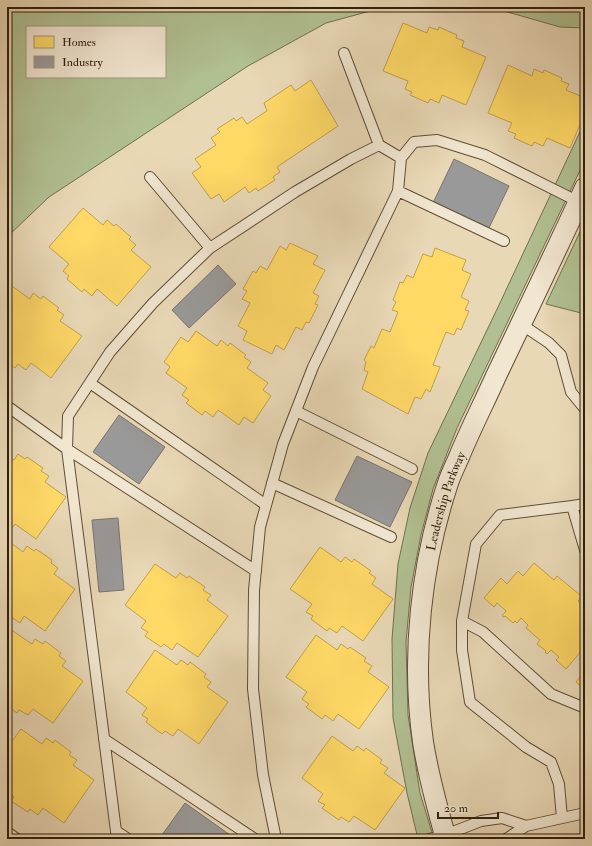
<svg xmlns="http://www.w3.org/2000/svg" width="592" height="846" font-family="'IM FELL Double Pica',serif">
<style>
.green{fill:#b1c092;stroke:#70704e;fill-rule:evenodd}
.homes{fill:#ffd966;stroke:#c1a14b}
.industry{fill:#999;stroke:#79746e}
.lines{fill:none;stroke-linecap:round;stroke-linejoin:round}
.lane-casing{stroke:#5e4d36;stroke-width:12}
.street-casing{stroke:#5e4d36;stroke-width:22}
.lane{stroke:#f1e6d0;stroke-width:10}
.street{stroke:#f1e6d0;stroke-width:20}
.labels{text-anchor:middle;stroke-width:4;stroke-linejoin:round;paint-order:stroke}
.street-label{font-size:13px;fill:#2f1f0b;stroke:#f1e6d0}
</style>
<rect width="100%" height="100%" fill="#e9d8b6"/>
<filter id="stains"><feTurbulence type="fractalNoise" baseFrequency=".005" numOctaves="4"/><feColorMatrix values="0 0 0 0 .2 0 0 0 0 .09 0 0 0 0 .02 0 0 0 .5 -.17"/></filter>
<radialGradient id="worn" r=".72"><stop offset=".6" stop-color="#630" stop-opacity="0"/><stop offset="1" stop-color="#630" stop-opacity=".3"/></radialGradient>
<!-- green -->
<path class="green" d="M7,7H385L326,23L248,66L49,197L7,237ZM27,27H165V77H27Z
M490,7H585V28L560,27Z
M585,121V160L457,428L433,489L421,535L411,587L406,642L408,715L420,793L434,839H418L407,793L393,718L392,639L398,564L410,508L428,453L499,305Z
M585,221V314L546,304Z"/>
<!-- homes -->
<path class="homes" d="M403,23L427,33L429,27L438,30L439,27L457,35L456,38L464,41L462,47L486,57L466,105L442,95L439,103L430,99L428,103L410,95L412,92L405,89L408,81L383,71Z
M508,65L532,76L534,69L543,73L544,70L562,78L561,81L569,84L566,90L585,98V113L570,148L547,138L543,146L534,142L532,146L514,138L516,134L508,131L512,123L488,113Z
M311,80L338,126L277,167L280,172L273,177L275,180L258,191L256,188L249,193L245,187L224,202L219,194L211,199L192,173L201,167L195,159L216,145L211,138L220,132L217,129L234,118L236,121L242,117L247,124L267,111L264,103L291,85L295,91Z
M83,208L103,225L107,220L114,226L116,224L131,237L129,239L136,245L131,250L151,267L117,306L97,289L92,296L84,289L82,292L67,279L69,276L63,271L69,264L49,247Z
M290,243L318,256L313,264L325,270L313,293L319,296L315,304L318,305L309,323L306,322L302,330L296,327L284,350L276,345L272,354L243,340L247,331L238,326L250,303L242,299L247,291L243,289L253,271L256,273L260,266L267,270L280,246L286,250Z
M435,248L466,260L462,270L471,274L461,297L469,301L465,310L469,311L461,330L457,328L454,335L446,332L438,352L433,365L440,367L430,392L426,389L421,399L415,397L408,414L362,389L368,372L364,370L366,362L364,360L371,346L374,348L382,329L390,332L398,312L392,310L396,302L393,300L400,282L403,283L407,275L413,278L423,254L432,257Z
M9,284L30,299L33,293L41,299L43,296L59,308L57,310L64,315L60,321L82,336L51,378L31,363L26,370L18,364L15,368L7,362V286Z
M196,331L217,346L221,340L228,346L230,343L246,355L244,357L251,362L247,368L268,383L263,390L271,396L253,423L244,417L239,425L218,410L213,417L205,411L202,415L186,403L189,400L182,395L187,388L166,373L170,367L164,362L181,337L188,342Z
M18,454L25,459L27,457L43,468L41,471L49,476L45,482L66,497L36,539L15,524L10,531L7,529V455L14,460Z
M7,540L23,552L27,546L34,551L36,549L52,560L51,563L58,568L54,574L75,589L45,631L24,616L20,623L11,617L9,620L7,619Z
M320,547L341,562L345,557L352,562L354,559L371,571L369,573L376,578L372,584L393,599L363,641L342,626L337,633L329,628L327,631L311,619L313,616L306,612L312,604L290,589Z
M534,563L554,580L557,576L580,595L581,597L578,601L585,607V641L580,647L583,649L566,669L556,660L559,657L551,650L547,654L545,652L546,651L537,644L540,640L526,628L528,625L521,618L517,623L515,621L513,623L505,616L504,617L502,616L506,611L497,603L494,607L484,598L501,578L507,584L518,571L523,576Z
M155,564L176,578L180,573L187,578L189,576L205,587L203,590L211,595L207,600L228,616L198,657L177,643L172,650L164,644L161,647L145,636L148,632L141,628L146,621L125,605Z
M10,629L32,644L35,639L43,644L45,641L61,653L59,656L66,661L62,666L83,681L53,723L33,709L28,715L19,710L17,713L7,706V634Z
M316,635L337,650L341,644L348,649L350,647L366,658L364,661L372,666L368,672L389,687L359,729L338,714L333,721L325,715L322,719L306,707L309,704L302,699L307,692L286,677Z
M155,650L177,665L181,660L188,665L190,662L206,674L204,677L211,682L207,687L228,702L199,744L178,729L173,736L165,731L162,734L146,722L148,719L142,715L147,708L126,692Z
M585,671V690L576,682Z
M21,729L42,744L46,738L53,743L55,740L71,752L69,755L77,760L73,765L94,780L64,823L43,808L38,815L30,809L28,812L11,801L14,797L7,793L12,786L7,782V748Z
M332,736L353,751L357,746L364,751L366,748L382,760L380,763L388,768L384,773L405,788L375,830L354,816L349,822L341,817L339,820L322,808L325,805L318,801L323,794L302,778Z"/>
<!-- industry -->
<path class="industry" d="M454,159L509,186L488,230L433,203Z
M218,265L236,284L189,328L172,310Z
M119,415L165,447L139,484L93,452Z
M357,456L412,482L390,527L335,500Z
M118,518L124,590L99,592L92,520Z
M185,803L233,837L232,839H159Z"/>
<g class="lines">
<defs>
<path id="lane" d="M344,53L379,145
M150,177L210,248
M398,191L504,241
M521,324L549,343L561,355L571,392L585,409
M90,383L266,505
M7,406L67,449L256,571
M296,411L412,469
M272,483L391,537
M572,506L585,550
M462,621L476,544L500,515L572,506L585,504
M104,739L255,839
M562,818L559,784L551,762L526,747L470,702L462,650V621L483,632L551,694L585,708
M116,831L128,839
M7,832L17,839
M117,839L67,449L68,416L110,352L153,303L210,248L295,192L351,159L379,145L401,158
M276,839L263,775L253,689L254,590L260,527L283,444L313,367L398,191L401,158L414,142L437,140L485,155L579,202
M429,839L445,835L481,821L502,818L526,826
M506,839L526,826L585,813"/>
<g id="street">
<path id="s1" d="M446,839C437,807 428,774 423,742C411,656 421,564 448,483C451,474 455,466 459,457C470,430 484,403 496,376C526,313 556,251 585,188"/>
</g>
</defs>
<!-- lane casing -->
<use href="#lane" class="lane-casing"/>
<!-- street casing -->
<use href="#street" class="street-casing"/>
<!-- lane -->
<use href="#lane" class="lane"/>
<!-- street -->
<use href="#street" class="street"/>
</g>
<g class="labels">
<!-- street labels -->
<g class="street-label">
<text dy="5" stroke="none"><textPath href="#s1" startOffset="344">Leadership Parkway</textPath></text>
</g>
</g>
<!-- margin -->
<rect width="592" height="846" fill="none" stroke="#e9d8b6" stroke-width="24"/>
<rect x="8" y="8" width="576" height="830" fill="none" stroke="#2f1f0b" stroke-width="2"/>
<rect x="12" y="12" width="568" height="822" fill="none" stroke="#2f1f0b"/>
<!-- legend -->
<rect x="26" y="26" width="140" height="52" fill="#f1e6d0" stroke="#a39681"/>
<rect x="34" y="36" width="20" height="12" fill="#ffd966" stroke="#a39681"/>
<text x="62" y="46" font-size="12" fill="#2f1f0b">Homes</text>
<rect x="34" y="56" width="20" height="12" fill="#999999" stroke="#a39681"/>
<text x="62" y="66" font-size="12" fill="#2f1f0b">Industry</text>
<!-- scale -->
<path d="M438 812v6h60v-6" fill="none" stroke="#2f1f0b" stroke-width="2"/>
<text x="444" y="812" font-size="12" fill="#2f1f0b" stroke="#f1e6d0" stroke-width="3" paint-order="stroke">20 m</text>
<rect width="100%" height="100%" filter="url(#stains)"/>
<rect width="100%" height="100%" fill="url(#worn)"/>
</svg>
